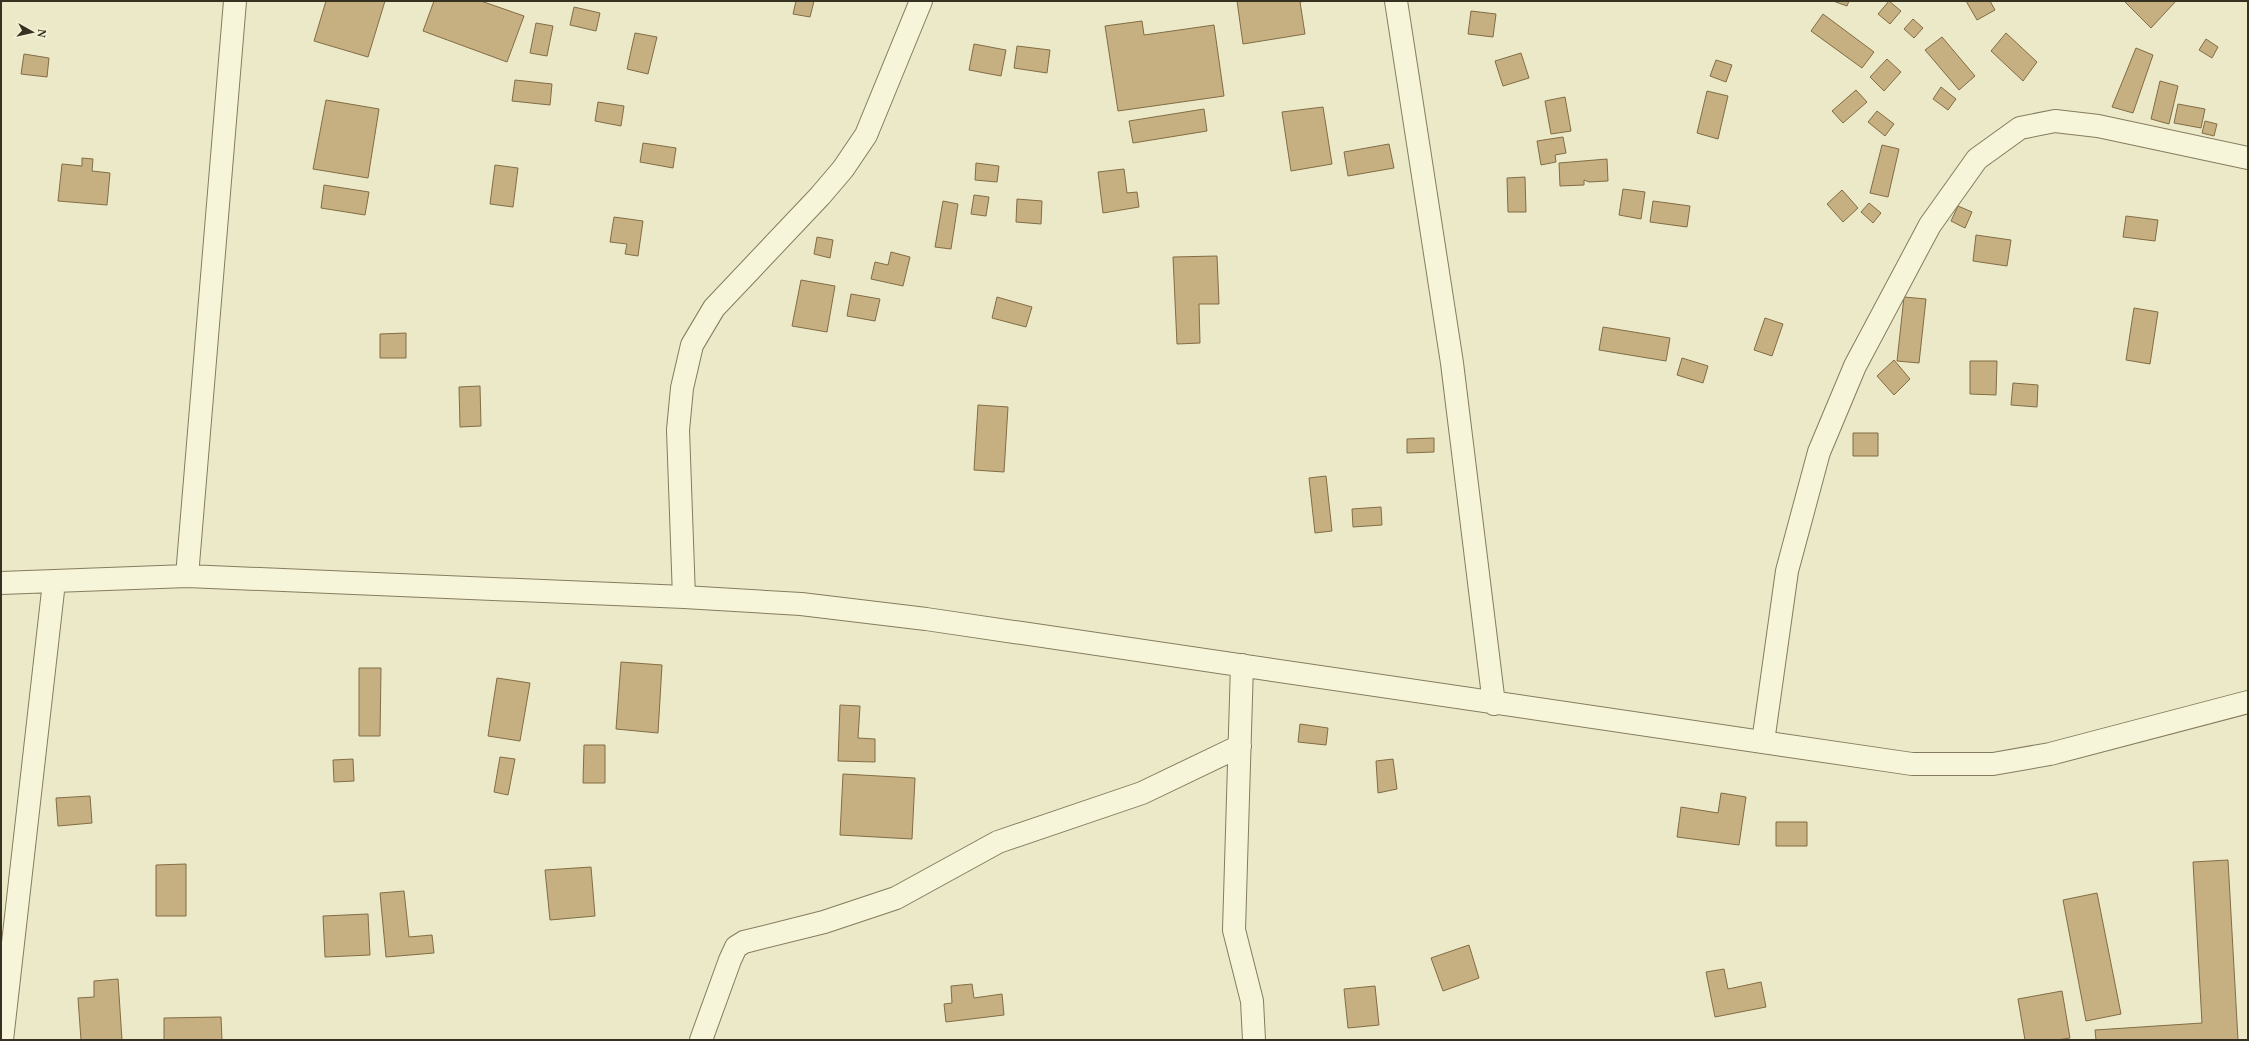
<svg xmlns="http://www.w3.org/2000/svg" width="2249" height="1041" font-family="'PT Serif',serif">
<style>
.building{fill:#c6af80;stroke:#826d45}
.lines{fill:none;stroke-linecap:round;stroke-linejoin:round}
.minor-casing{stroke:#857c5e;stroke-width:24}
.minor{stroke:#f6f5d9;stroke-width:22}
</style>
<rect width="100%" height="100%" fill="#ebe9c7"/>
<!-- building -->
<path class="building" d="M326,1H385L368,57L314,41Z
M434,1H481L524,16L507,62L423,31Z
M796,1H814L810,17L793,14Z
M1237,1H1307L1300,2L1305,34L1243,44Z
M1833,1H1849L1847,6Z
M1889,1L1901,11L1890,24L1878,14Z
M1966,1H1990L1995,10L1977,20Z
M2124,1H2176L2151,28Z
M574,7L600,13L596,31L570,25Z
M1471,11L1496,14L1493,37L1468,34Z
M1823,14L1874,52L1862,68L1811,31Z
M1913,19L1923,28L1914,38L1904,29Z
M1142,21L1144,35L1214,25L1224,96L1118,111L1105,26Z
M536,23L553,26L547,56L530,53Z
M635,33L657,37L648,74L627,69Z
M2006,33L2037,62L2023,81L1991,51Z
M1942,37L1975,76L1959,90L1925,50Z
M2206,39L2218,47L2212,58L2199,50Z
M974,44L1006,50L1001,76L969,70Z
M1017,46L1050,50L1047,73L1014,68Z
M2136,48L2153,55L2133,113L2112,107Z
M1521,53L1529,78L1503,86L1495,61Z
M24,54L49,58L47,77L21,74Z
M1887,59L1901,72L1884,91L1870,77Z
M1716,60L1732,65L1726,82L1710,76Z
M515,80L552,84L550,105L512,101Z
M2160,81L2178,86L2169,124L2151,119Z
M1941,87L1956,99L1948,110L1933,99Z
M1856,90L1867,102L1843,123L1832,111Z
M1707,91L1728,96L1718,139L1697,133Z
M1565,97L1571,131L1551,134L1545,101Z
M326,100L379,109L368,178L313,169Z
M598,102L624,106L621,126L595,121Z
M2178,104L2205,109L2201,128L2174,123Z
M1323,107L1332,164L1291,171L1282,112Z
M1204,109L1207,131L1133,143L1129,121Z
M1877,111L1894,124L1885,136L1868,122Z
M2205,121L2217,124L2214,136L2202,133Z
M1563,137L1566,153L1555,155L1556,162L1541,165L1537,141Z
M643,143L676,148L673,168L640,162Z
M1389,144L1394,168L1348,176L1344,152Z
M1882,145L1899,149L1888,197L1870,193Z
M82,158L93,159L92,171L110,173L107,205L58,201L62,164L82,166Z
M1607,159L1608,181L1589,182L1584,180V185L1560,186L1559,163Z
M976,163L999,166L997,182L975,180Z
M495,165L518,168L513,207L490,204Z
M1124,169L1127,193L1137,192L1139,207L1103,213L1098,172Z
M1525,177L1526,212H1508L1507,178Z
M324,185L369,192L365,215L321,208Z
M1623,189L1645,192L1641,219L1619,215Z
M1842,190L1858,208L1843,222L1827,204Z
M974,195L989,197L986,216L971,214Z
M1017,199L1042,201L1041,224L1016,222Z
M943,201L958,204L951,249L935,247Z
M1653,201L1690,206L1687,227L1650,222Z
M1869,203L1881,213L1873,223L1861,212Z
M1958,206L1972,212L1965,228L1951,221Z
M2126,216L2158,220L2155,241L2123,237Z
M614,217L643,221L638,256L625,254L627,244L610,242Z
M1976,235L2011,240L2007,266L1973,261Z
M817,237L833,240L830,258L814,254Z
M891,252L910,257L903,286L871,279L875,262L888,265Z
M1217,256L1219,304H1199L1200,343L1177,344L1173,257Z
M801,280L835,286L827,332L792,326Z
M851,294L880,299L875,321L847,316Z
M997,297L1032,307L1026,327L992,318Z
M1904,297L1926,299L1919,363L1897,361Z
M2134,308L2158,312L2150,364L2126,360Z
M1765,318L1783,324L1772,356L1754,350Z
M1603,327L1670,338L1666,361L1599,350Z
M406,333V358H380V334Z
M1682,358L1708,366L1703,383L1677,375Z
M1894,360L1910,379L1894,395L1877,376Z
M1970,361H1997L1996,395L1970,394Z
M2013,383L2038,385L2037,407L2011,405Z
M480,386L481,426L460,427L459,387Z
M978,405L1008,407L1004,472L974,470Z
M1853,433H1878V456H1853Z
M1434,438V452L1407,453V439Z
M1326,476L1332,531L1315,533L1309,478Z
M1381,507L1382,525L1353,527L1352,509Z
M621,662L662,665L658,733L616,729Z
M359,668H381L380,736H359Z
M497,678L530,683L520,741L488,736Z
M840,705L860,706L858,738L875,739V762L838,761Z
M1300,724L1328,728L1326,745L1298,742Z
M584,745H605V783H583Z
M500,757L515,759L508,795L494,792Z
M353,759L354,781L334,782L333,760Z
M1393,759L1397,789L1378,793L1376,761Z
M843,774L915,778L912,839L840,835Z
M1721,793L1746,797L1739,845L1677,837L1681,807L1718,813Z
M90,796L92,823L58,826L56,798Z
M1776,822H1807V846H1776Z
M2228,860L2238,1040H2096L2095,1030L2202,1023L2193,862Z
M186,864V916H156V865Z
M591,867L595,916L550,920L545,870Z
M404,891L409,937L432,935L434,953L386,957L380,893Z
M2097,893L2121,1014L2086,1021L2063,900Z
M368,914L370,955L325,957L323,916Z
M1469,945L1479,978L1443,991L1431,958Z
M1724,969L1728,989L1761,982L1766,1007L1715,1017L1706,972Z
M118,979L122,1040H81L78,998L94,997V981Z
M972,984L974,998L1002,994L1004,1015L946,1022L944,1004L952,1003L951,986Z
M1375,986L1379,1025L1348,1028L1344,989Z
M2062,991L2070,1038L2057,1040H2025L2018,999Z
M221,1017L222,1040H164V1018Z"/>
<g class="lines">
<defs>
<path id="minor" d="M1396,1L1452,363L1494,704
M187,576L235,1
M1,583L187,576L684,597L801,604L926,619L1912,764H1993L2050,754L2248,702
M684,597L678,430L682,388L692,345L714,308L820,196L843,169L866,135L921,1
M1242,665L1234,930L1252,1001L1254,1040
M1763,742L1787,571L1819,452L1855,366L1930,225L1977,159L2020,128L2055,121L2098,126L2248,158
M2,1040L54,582
M701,1040L730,960L736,947L744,942L824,922L896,898L998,842L1142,793L1240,746"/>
</defs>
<!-- minor casing -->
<use href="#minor" class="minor-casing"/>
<!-- minor -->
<use href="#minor" class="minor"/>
</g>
<!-- border -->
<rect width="2249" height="1041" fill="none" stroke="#363120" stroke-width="4"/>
<!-- north arrow -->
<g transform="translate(32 32) rotate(98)" stroke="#f3f2d6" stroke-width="3" paint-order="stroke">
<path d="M0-3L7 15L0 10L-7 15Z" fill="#363120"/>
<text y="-6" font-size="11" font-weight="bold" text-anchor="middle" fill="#363120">N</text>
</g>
</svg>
